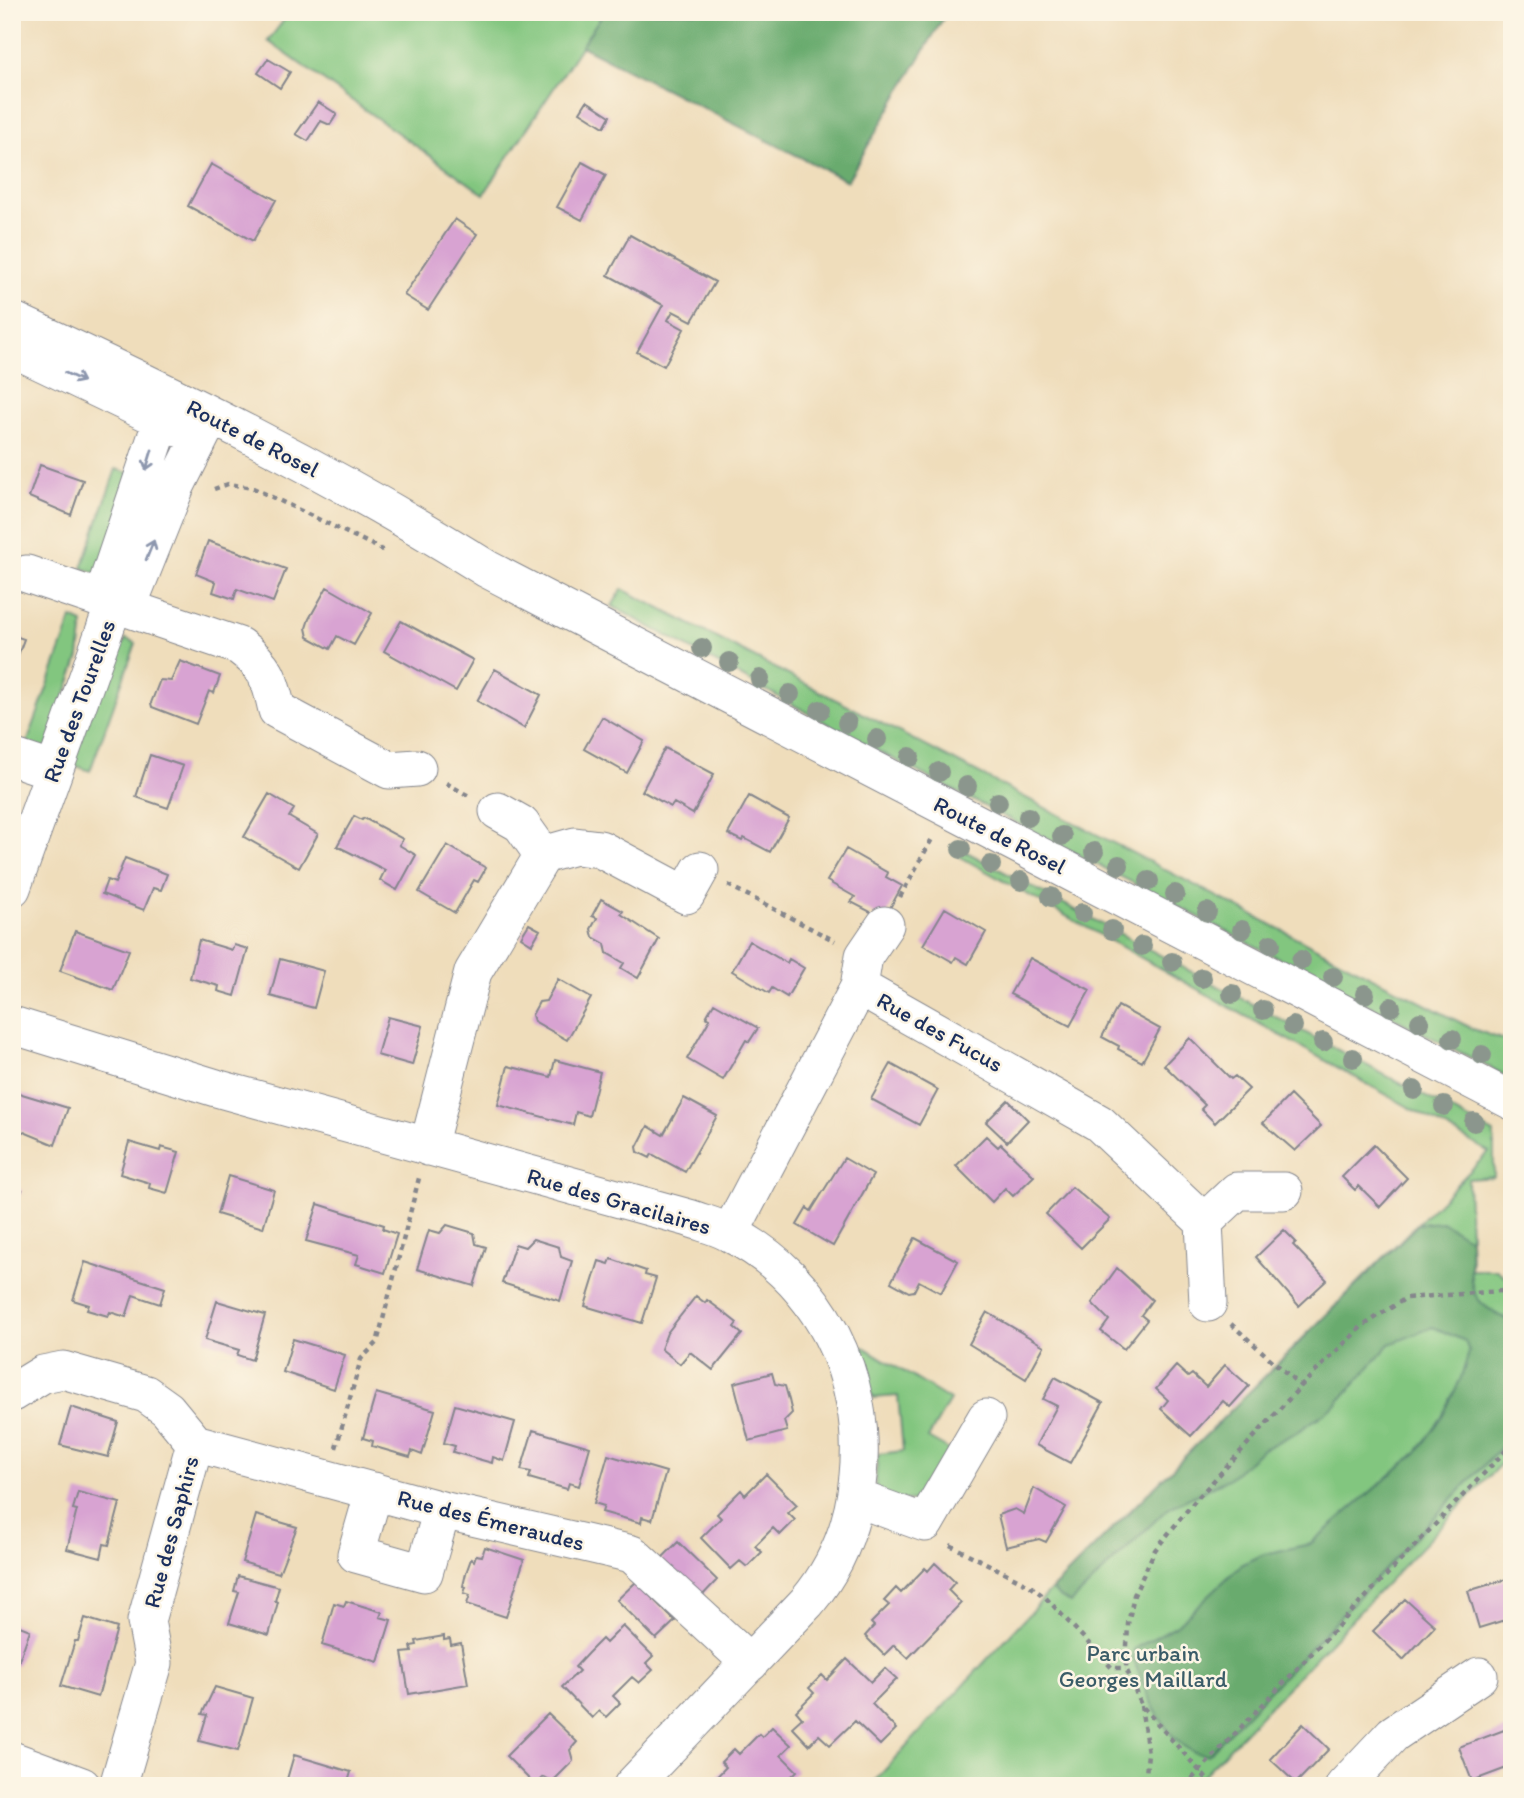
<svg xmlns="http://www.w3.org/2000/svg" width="1524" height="1798" font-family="Itim,sans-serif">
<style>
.green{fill:#82c67f;stroke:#4e7a6e;stroke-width:2}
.forest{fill:#69ab6e;stroke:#426d66;stroke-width:2}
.building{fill:#d8a3d2}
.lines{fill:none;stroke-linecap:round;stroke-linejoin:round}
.minor-casing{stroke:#85868c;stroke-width:39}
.path{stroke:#85868c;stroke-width:4.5;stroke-dasharray:5 5;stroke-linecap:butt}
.minor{stroke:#fff;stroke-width:37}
.tree{fill:#8b968d}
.oneway{stroke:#8d97ae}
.labels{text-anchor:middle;stroke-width:5;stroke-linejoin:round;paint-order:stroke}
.street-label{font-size:23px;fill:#1b2f5e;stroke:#fcf5e5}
.park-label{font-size:23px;fill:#3a5c68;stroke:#fcf5e5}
</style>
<rect width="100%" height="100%" fill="#fcf5e5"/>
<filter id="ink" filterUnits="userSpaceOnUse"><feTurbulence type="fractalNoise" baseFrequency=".0143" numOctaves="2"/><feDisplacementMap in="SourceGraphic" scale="14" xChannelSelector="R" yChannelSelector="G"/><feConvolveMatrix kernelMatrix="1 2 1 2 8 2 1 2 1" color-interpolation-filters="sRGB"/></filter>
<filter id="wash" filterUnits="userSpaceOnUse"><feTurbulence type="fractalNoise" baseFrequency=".00686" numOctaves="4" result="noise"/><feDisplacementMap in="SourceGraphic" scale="28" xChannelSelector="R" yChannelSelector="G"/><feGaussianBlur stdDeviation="1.57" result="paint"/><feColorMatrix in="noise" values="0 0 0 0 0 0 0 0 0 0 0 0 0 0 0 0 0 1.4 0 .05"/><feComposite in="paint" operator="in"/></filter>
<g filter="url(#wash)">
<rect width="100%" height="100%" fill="#efddbb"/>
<!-- green -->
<path class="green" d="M290,12H604L484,194L268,41Z
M116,469L135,475L100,575L82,568Z
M622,589L1473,1029L1512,1043V1079L876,750L612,606Z
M72,618L83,623L79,657L45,753L26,746Z
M126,639L136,643L90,771L71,764L107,668Z
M961,849L1494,1133V1177L1468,1179L1471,1270H1497L1512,1283V1452L1193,1786H870L1052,1589L1489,1152L957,855Z
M864,1347L950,1400L928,1438L951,1451L920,1502L874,1497L878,1454L903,1451L898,1396L873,1398L860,1349Z"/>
<!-- forest -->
<path class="forest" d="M604,12H947L847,181L581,46Z
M1442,1222L1470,1239C1472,1288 1463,1299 1512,1322V1436L1208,1755C1168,1754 1144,1690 1133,1657L1134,1649L1177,1625L1241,1565L1264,1554L1310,1544L1417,1452L1442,1417L1461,1378L1469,1352L1465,1341L1433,1327L1390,1344L1336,1405L1296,1433L1263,1449L1228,1479L1167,1509L1071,1603L1059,1597L1052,1589L1418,1224Z"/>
<g id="blocks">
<!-- building -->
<path class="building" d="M268,59L290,72L280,88L258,73Z
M587,101L610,116L604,127L580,112Z
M318,102L337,114L330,125L321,121L308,141L296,134Z
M582,162L606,175L582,220L557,207Z
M211,164L276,200L253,241L188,206Z
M455,219L477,234L428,310L404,295Z
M630,235L715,282L692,321L673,311L668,320L684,329L664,366L637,352L663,305L608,275Z
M40,465L83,480L71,515L29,497Z
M208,541L286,569L273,602L237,589L234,599L213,592L216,582L196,574Z
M327,587L372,613L354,645L337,636L330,649L308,637L306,628L309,619Z
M401,621L473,660L456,691L384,651Z
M12,635L24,639L13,669H12Z
M180,661L220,676L214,693L209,691L196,724L152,707L151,703L160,680L171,681Z
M495,669L541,695L524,728L477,701Z
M602,717L644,741L627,773L584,749Z
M665,748L714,774L693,814L674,803L671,807L642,791Z
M150,755L183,766L168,808L136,797Z
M269,794L294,809L289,817L318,834L299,868L244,837Z
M749,796L789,818L770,852L744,838L742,841L728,834Z
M354,816L362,820L364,818L403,839L399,845L416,855L397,890L380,880L385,870L337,846Z
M447,845L486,868L478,882L474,880L455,913L419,892Z
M846,849L888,873L886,877L902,886L884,919L851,902L855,897L827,881Z
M125,858L167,874L161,890L153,888L144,910L102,894L107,880L115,883Z
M601,899L623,911L621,914L659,939L638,978L621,968L624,963L607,953L605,944L593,937L591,929L597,918L592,916Z
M945,908L986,932L968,964L956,957L953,962L923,945Z
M529,924L540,930L532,944L521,937Z
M75,931L129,950L113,990L60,971Z
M199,940L232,950L234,945L248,949L235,996L218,991L219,986L190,978Z
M749,941L787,963L789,959L804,968L787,997L772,988L769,993L732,971Z
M1030,958L1090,990L1070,1026L1010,994Z
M280,959L324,971L314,1008L270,996Z
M558,979L591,998L567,1040L534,1021L532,1015L539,1002L546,1001Z
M714,1003L758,1028L749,1042L746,1040L723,1080L687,1059L710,1019L706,1017Z
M1118,1006L1160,1029L1142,1062L1118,1049L1119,1046L1102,1037Z
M388,1017L423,1026L412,1065L377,1055Z
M1190,1038L1231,1079L1235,1076L1249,1089L1215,1123L1201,1109L1205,1105L1164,1065Z
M555,1060L600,1072L589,1116L576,1112L573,1125L498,1105L508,1066L551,1077Z
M891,1064L938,1090L919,1125L871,1099Z
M12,1091L68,1108L55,1145L12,1127Z
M1290,1095L1321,1126L1295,1151L1263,1123Z
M684,1098L717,1116L685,1172L652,1154L650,1158L638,1152L637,1147L648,1126L663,1135Z
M1008,1100L1028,1120L1007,1142L986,1122Z
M986,1136L998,1147L1001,1144L1034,1176L1013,1196L1005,1188L992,1202L956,1166Z
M129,1142L160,1151L161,1147L179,1152L167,1193L149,1188L150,1183L120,1174Z
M1374,1145L1407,1178L1380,1207L1359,1186L1355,1190L1342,1177Z
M844,1158L873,1175L833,1246L797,1225L807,1208L811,1211Z
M228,1176L274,1190L263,1228L217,1214Z
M12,1187L22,1190L13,1211L12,1210Z
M1072,1187L1110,1219L1081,1248L1046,1214Z
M318,1204L384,1225L383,1229L397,1234L385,1273L356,1264L359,1255L306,1241Z
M447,1225L474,1233L476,1244L486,1247L474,1286L417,1269L429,1230L440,1233Z
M1284,1230L1296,1242L1293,1245L1327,1280L1299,1306L1256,1257Z
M915,1238L958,1261L941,1293L919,1281L914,1291L909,1292L891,1282Z
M533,1239L559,1247L561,1257L572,1261L560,1301L502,1283L515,1244L525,1247Z
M611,1259L646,1271L645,1275L656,1278L642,1323L585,1306L599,1261L609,1264Z
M85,1262L165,1288L160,1304L133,1295L126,1317L110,1312L108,1316L87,1310L89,1305L73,1300Z
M1117,1268L1152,1300L1141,1315L1147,1320L1124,1349L1101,1331L1109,1320L1092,1303Z
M696,1296L705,1303L707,1300L722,1311L737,1323L734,1327L742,1334L713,1370L690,1352L680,1364L661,1349L667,1333Z
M217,1301L265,1315L252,1360L237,1355L239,1350L205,1340Z
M987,1312L1044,1346L1026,1379L969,1344Z
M293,1339L345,1355L334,1389L283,1372Z
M1225,1365L1249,1386L1230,1407L1223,1401L1191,1436L1161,1409L1168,1400L1156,1389L1176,1366L1188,1377L1192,1374L1206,1387Z
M772,1373L775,1384L785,1386L789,1400L792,1413L784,1421L787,1431L749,1441L734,1383Z
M1055,1377L1103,1403L1070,1463L1036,1445L1057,1406L1043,1399Z
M376,1393L435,1410L422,1455L412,1451L410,1457L372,1446L373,1441L363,1438Z
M455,1405L515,1422L504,1461L493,1457L492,1463L453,1452L455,1446L444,1443Z
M71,1407L118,1422L108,1457L60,1445Z
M533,1430L590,1447L579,1486L569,1483L567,1489L529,1478L531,1472L521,1470Z
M608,1455L666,1472L652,1520L642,1517L641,1523L602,1512L604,1506L594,1503Z
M766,1474L797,1505L788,1513L795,1520L780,1535L773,1528L755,1546L762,1552L747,1567L740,1561L731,1569L701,1538L721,1518L717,1514L741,1490L745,1495Z
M1034,1488L1066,1507L1046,1542L1039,1539L1006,1547L998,1515L1015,1509L1024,1514Z
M78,1492L120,1503L109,1545L104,1544L101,1558L67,1549L77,1510L73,1509Z
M256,1515L297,1527L279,1573L242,1562Z
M678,1542L717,1580L699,1599L660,1560Z
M485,1547L524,1560L506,1617L467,1604L470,1595L464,1593L466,1587L463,1586L466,1573L471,1559L474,1561L476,1555L482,1556Z
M935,1563L955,1582L948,1590L961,1603L908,1658L894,1645L884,1655L865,1636L874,1626L871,1623L889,1605L884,1601L896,1588L901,1593L925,1568L928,1571Z
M238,1576L279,1587L275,1601L278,1602L269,1635L229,1623L239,1592L234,1591Z
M1510,1578L1512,1614L1507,1615L1508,1619L1479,1628L1468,1591Z
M636,1582L675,1621L656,1639L617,1600Z
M1405,1599L1435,1626L1403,1660L1373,1631Z
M346,1601L382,1612L380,1617L391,1620L378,1662L322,1645L334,1603L344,1606Z
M85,1618L117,1628L98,1697L61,1686L75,1641H78Z
M12,1623L30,1630L17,1666L12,1664Z
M623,1626L653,1656L646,1663L653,1670L639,1683L632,1677L613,1696L620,1703L606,1717L599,1711L592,1718L562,1687L579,1671L575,1667L588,1653L602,1639L606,1643Z
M444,1636V1640L450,1639L451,1645L461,1643L468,1684L409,1694L402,1653L412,1652L411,1646L417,1645L416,1641Z
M847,1659L871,1682L885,1668L897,1679L872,1704L896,1729L880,1745L855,1721L830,1745L819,1735L809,1745L792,1727L802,1718L796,1711L814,1693L809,1688L822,1675L827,1680Z
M215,1687L253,1698L238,1751L199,1741L207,1715L202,1714Z
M548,1714L577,1742L570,1750L573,1761L553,1781L543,1777L535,1785L506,1756Z
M1303,1724L1329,1749L1296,1783L1270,1759Z
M772,1727L791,1745L781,1755L797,1771L782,1786H708L726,1767L721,1762L734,1749L739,1754L759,1734L762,1737Z
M1512,1727V1766L1472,1781L1459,1747Z
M294,1755L351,1772L347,1786H285Z"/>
</g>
</g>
<g filter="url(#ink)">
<use href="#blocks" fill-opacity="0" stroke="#85868c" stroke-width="2"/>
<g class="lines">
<defs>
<path id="minor" d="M12,320C175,395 336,474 487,569L1512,1101
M12,348L188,432
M27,574L239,646C266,666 270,678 277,710L389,770L417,768
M114,604L133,593L176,486L211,416
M12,757L54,771
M498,811L521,824L543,855
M12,888L114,604L107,584L170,396
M859,987L864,956L885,925
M12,1025L216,1088L689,1218C702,1223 717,1226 729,1233C820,1278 868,1378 858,1476C854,1524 838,1565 807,1602L632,1786
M428,1147L473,972L543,855L575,846L600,849L686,895L700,870
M730,1233L859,987L1099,1123L1204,1222
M1208,1303L1204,1222L1237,1191H1284
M12,1393L43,1374L63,1370L146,1394L167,1409L195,1443L146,1621L154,1663L118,1786
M195,1443L442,1510L632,1554L750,1663
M374,1491L356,1554L424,1573L442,1510
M856,1498L925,1523L986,1418
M12,1760L82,1786
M1344,1786L1393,1734L1479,1676"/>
</defs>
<!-- minor casing -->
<use href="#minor" class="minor-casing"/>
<!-- path -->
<path class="path" d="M214,489L228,484L253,488L383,550
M446,783L469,796
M728,885L835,941
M900,897L933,837
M1231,1324L1301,1386
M336,1448L361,1359L377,1343L419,1178
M950,1545L1029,1585L1046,1598L1112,1668H1126
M1141,1706L1148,1753L1145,1786
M1185,1786L1512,1444
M1213,1786L1141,1705L1126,1668L1128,1624L1134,1595L1155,1550L1194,1502L1301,1386L1361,1327L1406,1298L1502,1291L1510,1304L1512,1302"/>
<!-- minor -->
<use href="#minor" class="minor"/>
</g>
<!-- trees -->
<g class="tree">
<circle cx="702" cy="648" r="10"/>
<circle cx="729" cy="662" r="10"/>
<circle cx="760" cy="679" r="10"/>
<circle cx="790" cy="694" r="10"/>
<circle cx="820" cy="710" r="10"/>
<circle cx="847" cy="723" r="10"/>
<circle cx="877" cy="739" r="10"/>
<circle cx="910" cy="757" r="10"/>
<circle cx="939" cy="772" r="10"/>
<circle cx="967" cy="786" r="10"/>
<circle cx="998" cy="802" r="10"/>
<circle cx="1028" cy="817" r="10"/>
<circle cx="1062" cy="836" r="10"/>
<circle cx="961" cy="849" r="10"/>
<circle cx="1094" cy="852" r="10"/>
<circle cx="991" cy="865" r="10"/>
<circle cx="1119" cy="865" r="10"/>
<circle cx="1021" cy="881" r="10"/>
<circle cx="1149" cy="881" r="10"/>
<circle cx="1175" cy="894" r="10"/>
<circle cx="1051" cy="897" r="10"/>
<circle cx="1207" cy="912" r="10"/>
<circle cx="1082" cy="913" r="10"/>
<circle cx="1112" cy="930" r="10"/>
<circle cx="1242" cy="930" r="10"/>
<circle cx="1271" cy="944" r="10"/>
<circle cx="1142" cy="946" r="10"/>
<circle cx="1301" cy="960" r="10"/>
<circle cx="1172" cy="962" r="10"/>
<circle cx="1333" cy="977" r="10"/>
<circle cx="1202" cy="978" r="10"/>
<circle cx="1232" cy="994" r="10"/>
<circle cx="1365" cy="994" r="10"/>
<circle cx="1391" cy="1007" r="10"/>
<circle cx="1263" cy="1010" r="10"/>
<circle cx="1420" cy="1022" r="10"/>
<circle cx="1293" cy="1026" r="10"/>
<circle cx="1452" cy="1039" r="10"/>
<circle cx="1323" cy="1042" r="10"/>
<circle cx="1482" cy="1055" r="10"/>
<circle cx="1353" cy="1058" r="10"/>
<circle cx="1414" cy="1090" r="10"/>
<circle cx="1444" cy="1106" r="10"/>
<circle cx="1474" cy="1122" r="10"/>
</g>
<!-- one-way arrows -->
<defs><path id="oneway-shaft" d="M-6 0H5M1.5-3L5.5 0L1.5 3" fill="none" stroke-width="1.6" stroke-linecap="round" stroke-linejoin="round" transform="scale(1.75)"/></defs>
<g class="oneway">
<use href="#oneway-shaft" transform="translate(74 377) rotate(25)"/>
<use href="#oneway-shaft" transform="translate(149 460) rotate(107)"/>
<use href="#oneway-shaft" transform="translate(150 550) rotate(-68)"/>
</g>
</g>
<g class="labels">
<!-- street labels -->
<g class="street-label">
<text transform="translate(253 438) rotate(27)" y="8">Route de Rosel</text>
<text transform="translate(79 701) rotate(-70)" y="8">Rue des Tourelles</text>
<text transform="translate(1000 835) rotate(27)" y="8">Route de Rosel</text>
<text transform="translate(940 1032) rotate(29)" y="8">Rue des Fucus</text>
<text transform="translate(619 1201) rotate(16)" y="8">Rue des Gracilaires</text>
<text transform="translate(491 1520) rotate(14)" y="8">Rue des Émeraudes</text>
<text transform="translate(171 1532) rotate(-75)" y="8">Rue des Saphirs</text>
</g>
<!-- park labels -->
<g class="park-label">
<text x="1143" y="1661">Parc urbain<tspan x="1143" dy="26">Georges Maillard</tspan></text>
</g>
</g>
<!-- margin -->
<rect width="1524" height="1798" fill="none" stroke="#fcf5e5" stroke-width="42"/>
</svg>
